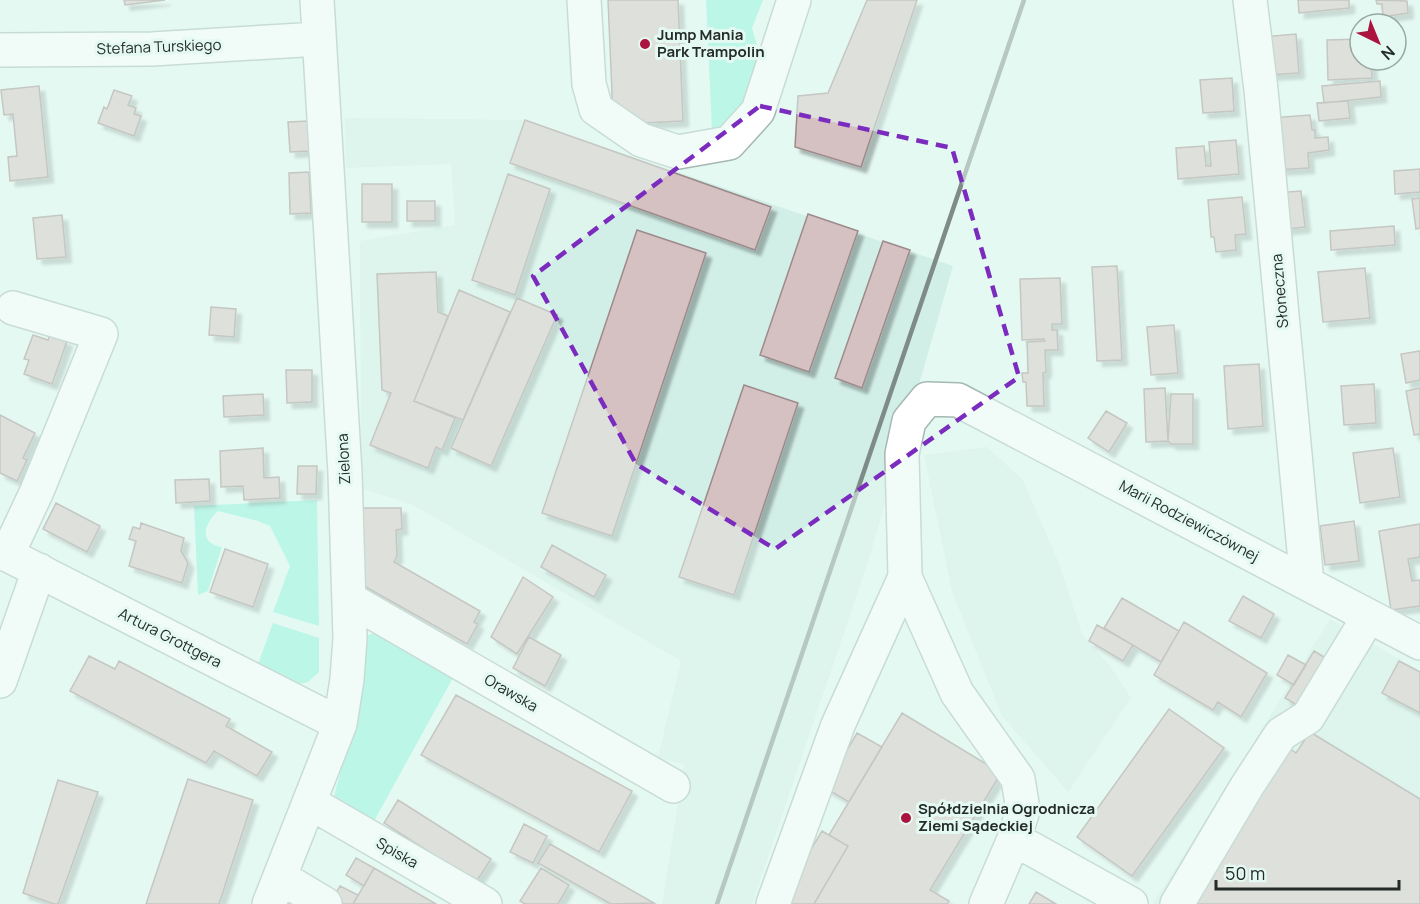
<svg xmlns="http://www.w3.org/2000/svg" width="1420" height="904" font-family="Manrope,sans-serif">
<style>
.built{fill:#d2efe7}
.green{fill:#89f1da}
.building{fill:#d5c1c2;stroke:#9d8a8b;stroke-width:1.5;filter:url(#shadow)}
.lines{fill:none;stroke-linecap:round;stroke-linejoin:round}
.minor-casing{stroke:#a5b8b3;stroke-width:36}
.minor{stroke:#fff;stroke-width:33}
.rail{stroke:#7e8b87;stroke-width:4.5}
.marked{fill:none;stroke:#7b2cbf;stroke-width:4.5;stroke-dasharray:12 8;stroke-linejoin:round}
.poi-dot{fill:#aa143e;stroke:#e5f9f3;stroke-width:2}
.labels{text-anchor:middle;stroke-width:6;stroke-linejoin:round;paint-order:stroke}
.poi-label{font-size:15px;font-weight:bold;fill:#242b29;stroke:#e5f9f3;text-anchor:start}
.street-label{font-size:15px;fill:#242b29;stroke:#e5f9f3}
</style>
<defs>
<filter id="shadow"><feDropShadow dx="5.5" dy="5.5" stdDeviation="1.5" flood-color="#0004"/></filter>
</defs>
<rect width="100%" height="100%" fill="#e5f9f3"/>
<!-- built -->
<path class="built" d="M345,118L525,120L953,266L869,559L752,904H662L684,765L658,757L681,661L413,505L361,488L360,241L455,225L451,164L346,168Z
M987,447L1023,480L1059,563L1082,634L1111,667L1131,698L1068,792L1002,716L952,592L924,455Z
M1330,619L1420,671V904H1153Z"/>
<!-- green -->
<path class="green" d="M706,0H763L752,28L759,52L750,92L729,124L712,131Z
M317,500L319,626L273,612L290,566L270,526L258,521L218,511C204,524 198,543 222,547L208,591L198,595L194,506Z
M273,623L319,638V672L308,682L295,685L258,664Z
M374,633L383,635L454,676L373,823L333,800L356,712L363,637Z"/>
<!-- building -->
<path class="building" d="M124,0H165L125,5Z
M608,0H678L683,121L643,123V120H628L613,117Z
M867,0H917L861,167L795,147L798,96L828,93Z
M1298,0H1349V8L1299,13Z
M1376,0L1407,1L1408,13L1383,17L1382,4H1377Z
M1296,34L1299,73L1267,75L1263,37Z
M1360,39V60H1371L1372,78L1328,80L1327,40Z
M1232,78L1234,111L1203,113L1200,80Z
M1380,81L1381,97L1324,103L1322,86Z
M39,86L48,177L10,181L8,157L17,156L13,114L4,115L1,90Z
M114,90L132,96L128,105L136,108L134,114L141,116L134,136L98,123L104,107L107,109Z
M1348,101L1350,118L1319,121L1317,103Z
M1310,115L1312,130H1315V138L1328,137L1329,150L1308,153L1309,168L1275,170L1271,118Z
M525,120L771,207L755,250L510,163Z
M308,121L310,151L290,152L288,122Z
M1236,140L1239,174L1178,179L1176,148L1204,146L1206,166H1211L1209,142Z
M1420,169V192L1395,194L1394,171Z
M309,172L311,213L290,214L289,173Z
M508,174L550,189L515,295L472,280Z
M362,184H392V222H362Z
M1301,191L1305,227L1279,230L1275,193Z
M1242,197L1246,234L1235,235L1236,250L1216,252L1214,237H1211L1208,200Z
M1420,198V228L1416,229L1412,199Z
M407,201H435V221H407Z
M808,214L858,231L809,372L760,355Z
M62,215L66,257L37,259L33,218Z
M1394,226L1395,245L1331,250L1330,231Z
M637,230L706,253L612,536L542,513Z
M883,241L910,250L862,388L835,378Z
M1117,266L1122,360L1097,361L1092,267Z
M1365,268L1370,318L1323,322L1318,272Z
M436,272L438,312L448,316L414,401L455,418L442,450L436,447L428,468L370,445L391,393L382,390L377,274Z
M1060,278L1062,324H1052V330H1057L1058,350H1045L1046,372L1043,373L1044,406H1027L1026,382H1023L1022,373H1028L1027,342L1045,341L1044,339L1022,340L1020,279Z
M459,290L510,312L463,420L414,401Z
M517,298L557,315L491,466L451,448Z
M211,307L236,309L234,337L209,335Z
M1174,325L1178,373L1151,375L1147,327Z
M33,335L48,340L50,335L67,341L52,384L24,374L29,360L24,359Z
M1420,351V380L1406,383L1401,354Z
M1259,364L1263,426L1228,429L1224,366Z
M286,370H312V402L287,403Z
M1374,384L1376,423L1344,425L1341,386Z
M744,385L798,403L734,595L679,577Z
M1165,388L1168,441L1146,442L1144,389Z
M1420,388V434L1414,435L1406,391Z
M263,394L264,415L224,417L223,396Z
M1171,394H1193V444H1171L1168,441Z
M1106,411L1127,423L1109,452L1088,438Z
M0,415L35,433L23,458L27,460L17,481L0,473Z
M263,448L264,478L279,477L280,498L244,500L243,486L221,487L220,451Z
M1393,448L1400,497L1360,503L1353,453Z
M298,466H317L316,494H297Z
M209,479L210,501L176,503L175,480Z
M56,503L100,526L87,552L43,529Z
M360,508H401L402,529L396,530L397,556L394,562L480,611L474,622L478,624L467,644L364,586Z
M1354,521L1359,561L1325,565L1320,526Z
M141,523L184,538L181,551L188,563L182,583L129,566L136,541L129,539L133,527L140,529Z
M1420,524V557L1408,559L1412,581L1420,580V606L1391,610L1379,531Z
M552,545L606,575L594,597L541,567Z
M225,549L268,564L253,607L210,592Z
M523,577L553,597L517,654L491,637Z
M1243,596L1274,614L1261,638L1229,621Z
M1122,598L1179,631L1161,662L1104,628Z
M1184,622L1267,673L1241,717L1218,702L1213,710L1154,675Z
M1097,625L1133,645L1123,661L1089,641Z
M529,637L561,655L545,686L513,668Z
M1314,651L1332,662L1304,709L1285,698Z
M1288,655L1306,665L1294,685L1277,675Z
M89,656L115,669L119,661L230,719L226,726L272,752L257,776L214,751L206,763L70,691Z
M1399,661L1420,672V713L1382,693Z
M456,695L632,791L599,852L421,755Z
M1169,709L1224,748L1132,876L1077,837Z
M902,713L1001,773L930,890L949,901L947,904H814L848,846L829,835Z
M1310,732L1420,799V904H1194L1289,748L1296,753Z
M857,733L882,747L849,802L825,788Z
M188,779L253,800L219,904H146Z
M58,780L98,792L58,904H54L23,893Z
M398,800L491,859L476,882L384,823Z
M524,824L547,836L533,863L510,852Z
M822,831L848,846L814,904H790L781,899Z
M550,844L654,903L611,904L538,863Z
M356,858L374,868L364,886L346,875Z
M374,868L436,904H353Z
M541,868L569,885L558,904H525L520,901Z
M340,886L358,895L353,904H343L333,898Z
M1036,892L1056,904H1029Z"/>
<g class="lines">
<defs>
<path id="minor" d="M584,0L589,84L596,109L641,140L678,152L729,143L758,111L794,0
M1250,0L1261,90L1307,583
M0,50L152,49L319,39
M0,551L340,724
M7,555L37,491L101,334L13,308
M905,577L957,693L1018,779L1023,810L1014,839L986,904
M349,599L673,786
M0,681L39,570
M309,802L485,904
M1014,839L1131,904
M280,877L325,904
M269,904L340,724L347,679L350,638L345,473L317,0
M773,904L838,725L905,577L902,454L909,421L927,399L958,400L1420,643
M1177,904L1247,786L1281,734L1308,717L1369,616"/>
</defs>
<!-- minor casing -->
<use href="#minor" class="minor-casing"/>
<!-- minor -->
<use href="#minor" class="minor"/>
<!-- rail -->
<path class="rail" d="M717,904L1024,0"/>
</g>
<!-- marked area -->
<path d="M0 0H1420V904H0ZM760,106L952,148L1019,377L775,549L636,464L533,276Z" fill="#e5f9f3" fill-opacity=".55" fill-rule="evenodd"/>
<path class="marked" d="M760,106L952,148L1019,377L775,549L636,464L533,276Z"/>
<!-- markers -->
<g class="poi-dot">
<circle cx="645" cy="44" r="6"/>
<circle cx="906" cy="818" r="6"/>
</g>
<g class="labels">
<!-- poi labels -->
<g class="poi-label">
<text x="657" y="40">Jump Mania<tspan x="657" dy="17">Park Trampolin</tspan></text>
<text x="918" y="814">Spółdzielnia Ogrodnicza<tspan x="918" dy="17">Ziemi Sądeckiej</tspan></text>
</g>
<!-- street labels -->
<g class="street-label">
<text transform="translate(159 47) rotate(-2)" y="5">Stefana Turskiego</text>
<text transform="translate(1280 291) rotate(-95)" y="5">Słoneczna</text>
<text transform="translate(344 459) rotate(-93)" y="5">Zielona</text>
<text transform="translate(1189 521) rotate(28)" y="5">Marii Rodziewiczównej</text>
<text transform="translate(170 638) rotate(27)" y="5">Artura Grottgera</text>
<text transform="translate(511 693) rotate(30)" y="5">Orawska</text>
<text transform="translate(397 853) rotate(30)" y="5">Spiska</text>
</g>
</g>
<!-- north arrow -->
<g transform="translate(1378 42) rotate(137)"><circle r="28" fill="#e5f9f3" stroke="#98a7a2" stroke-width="1.5"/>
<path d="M0-4.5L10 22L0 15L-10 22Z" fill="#aa143e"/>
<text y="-9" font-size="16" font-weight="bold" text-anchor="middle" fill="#242b29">N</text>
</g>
<!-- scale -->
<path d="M1216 880v9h183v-9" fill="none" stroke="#242b29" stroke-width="3"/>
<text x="1225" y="880" font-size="18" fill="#242b29" stroke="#e5f9f3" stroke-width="4.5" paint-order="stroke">50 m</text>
</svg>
